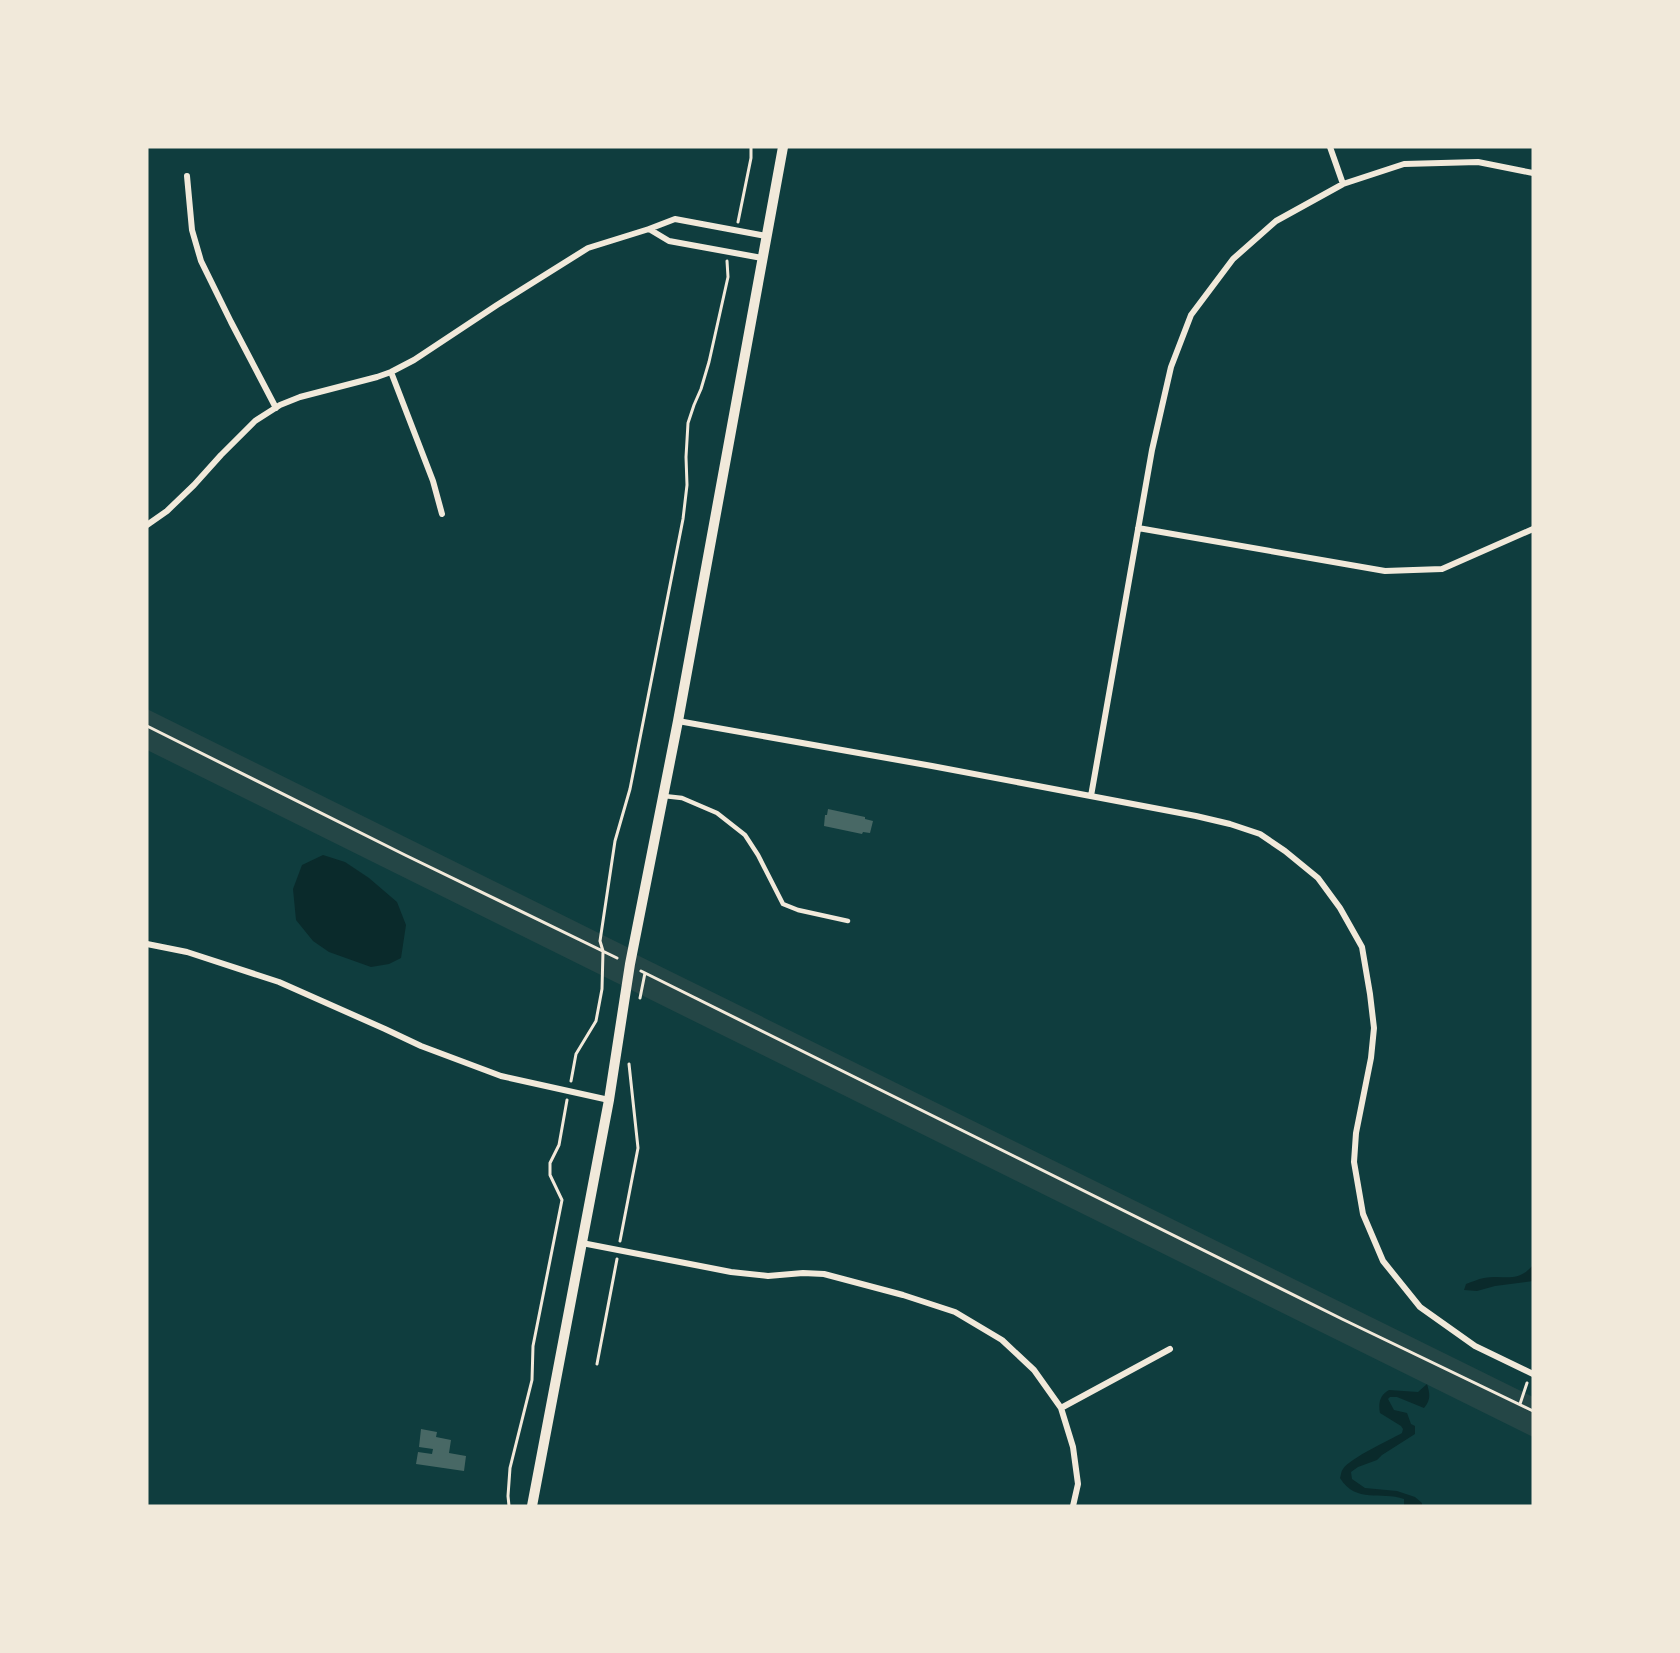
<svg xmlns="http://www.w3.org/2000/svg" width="1680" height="1653" font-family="'Work Sans',sans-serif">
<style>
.green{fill:#244646}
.water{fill:#0a2a2b}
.building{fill:#486865}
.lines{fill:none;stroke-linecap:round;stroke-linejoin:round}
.path{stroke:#f1e9da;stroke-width:3}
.service{stroke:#f1e9da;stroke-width:4.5}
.minor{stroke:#f1e9da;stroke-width:6}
.tertiary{stroke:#f1e9da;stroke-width:10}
</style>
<rect width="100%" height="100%" fill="#0f3d3e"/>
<!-- green -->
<path class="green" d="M147,709L631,949V952L1533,1397V1437L147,750Z"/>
<!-- water -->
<path class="water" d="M323,855L345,862L369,878L397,902L406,925L401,958L389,964L371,967L329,952L313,941L296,920L293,889L302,865Z
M1533,1265V1281L1495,1286L1477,1291L1464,1290L1466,1284C1472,1282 1478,1279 1484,1278C1505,1274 1517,1284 1533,1265Z
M1427,1384C1430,1394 1431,1400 1424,1408L1397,1397H1390L1388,1399L1394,1410L1407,1413L1411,1424L1415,1426V1434L1382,1455L1377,1460L1358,1467L1351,1472L1352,1479L1365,1488L1397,1491L1415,1497L1422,1503V1506H1404V1499C1381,1491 1356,1504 1340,1478C1341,1476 1341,1471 1343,1469C1350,1458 1390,1440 1402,1433L1403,1429L1401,1426L1380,1413C1378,1403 1380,1395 1389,1390L1418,1392Z"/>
<!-- building -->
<path class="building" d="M828,809L865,817V819L873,821L870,833L863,832L862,834L824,826L825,815H827Z
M421,1429L437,1432L436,1437L451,1440L449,1453L466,1456L464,1471L416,1464L418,1452L432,1454L433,1449L419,1447Z"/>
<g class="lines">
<!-- path -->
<path class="path" d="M738,222L751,158V147
M147,726L405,855L617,958
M641,971L1342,1319L1533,1411
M640,998L645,973
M571,1081L576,1054L596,1021L602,989L603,951L600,941L615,841L630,789L683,519L687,485L686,457L688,423L694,405L701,389L709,362L728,277L727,261
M620,1241L638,1148L629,1064
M597,1364L617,1259
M1520,1404L1527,1383
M509,1506L508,1496L510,1468L532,1380L533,1346L562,1200L550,1175V1163L559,1145L567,1100"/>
<!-- service -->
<path class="service" d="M664,796L682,798L717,813L745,835L758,855L783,904L798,910L848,921"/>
<!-- minor -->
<path class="minor" d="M1330,147L1343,184
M187,176L192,230L201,261L231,322L276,408
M762,258L669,241L649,229L675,219L766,236
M391,372L433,481L442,514
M147,525L167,511L194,485L221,455L255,421L280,405L300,397L377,377L391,372L414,360L497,305L588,248L649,229
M1138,528L1385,571L1442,569L1533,529
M678,721L932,766L1196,816L1230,824L1260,834L1285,851L1318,878L1340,908L1362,947L1370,994L1374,1028L1371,1058L1356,1133L1354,1162L1363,1214L1383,1261L1420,1307L1475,1346L1533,1374
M1091,796L1152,450L1171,367L1191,315L1233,259L1276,221L1343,184L1404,164L1478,162L1533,173
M147,944L187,952L279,982L385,1029L421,1046L501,1076L609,1100
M582,1243L731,1272L768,1276L803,1273L824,1274L903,1295L955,1312L1002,1340L1034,1370L1061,1408L1073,1447L1078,1484L1073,1506
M1061,1408L1170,1349"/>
<!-- tertiary -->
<path class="tertiary" d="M532,1506L609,1100L630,964L678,721L783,147"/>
</g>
<!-- border -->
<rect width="1680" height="1653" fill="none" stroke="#f1e9da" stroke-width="297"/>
</svg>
